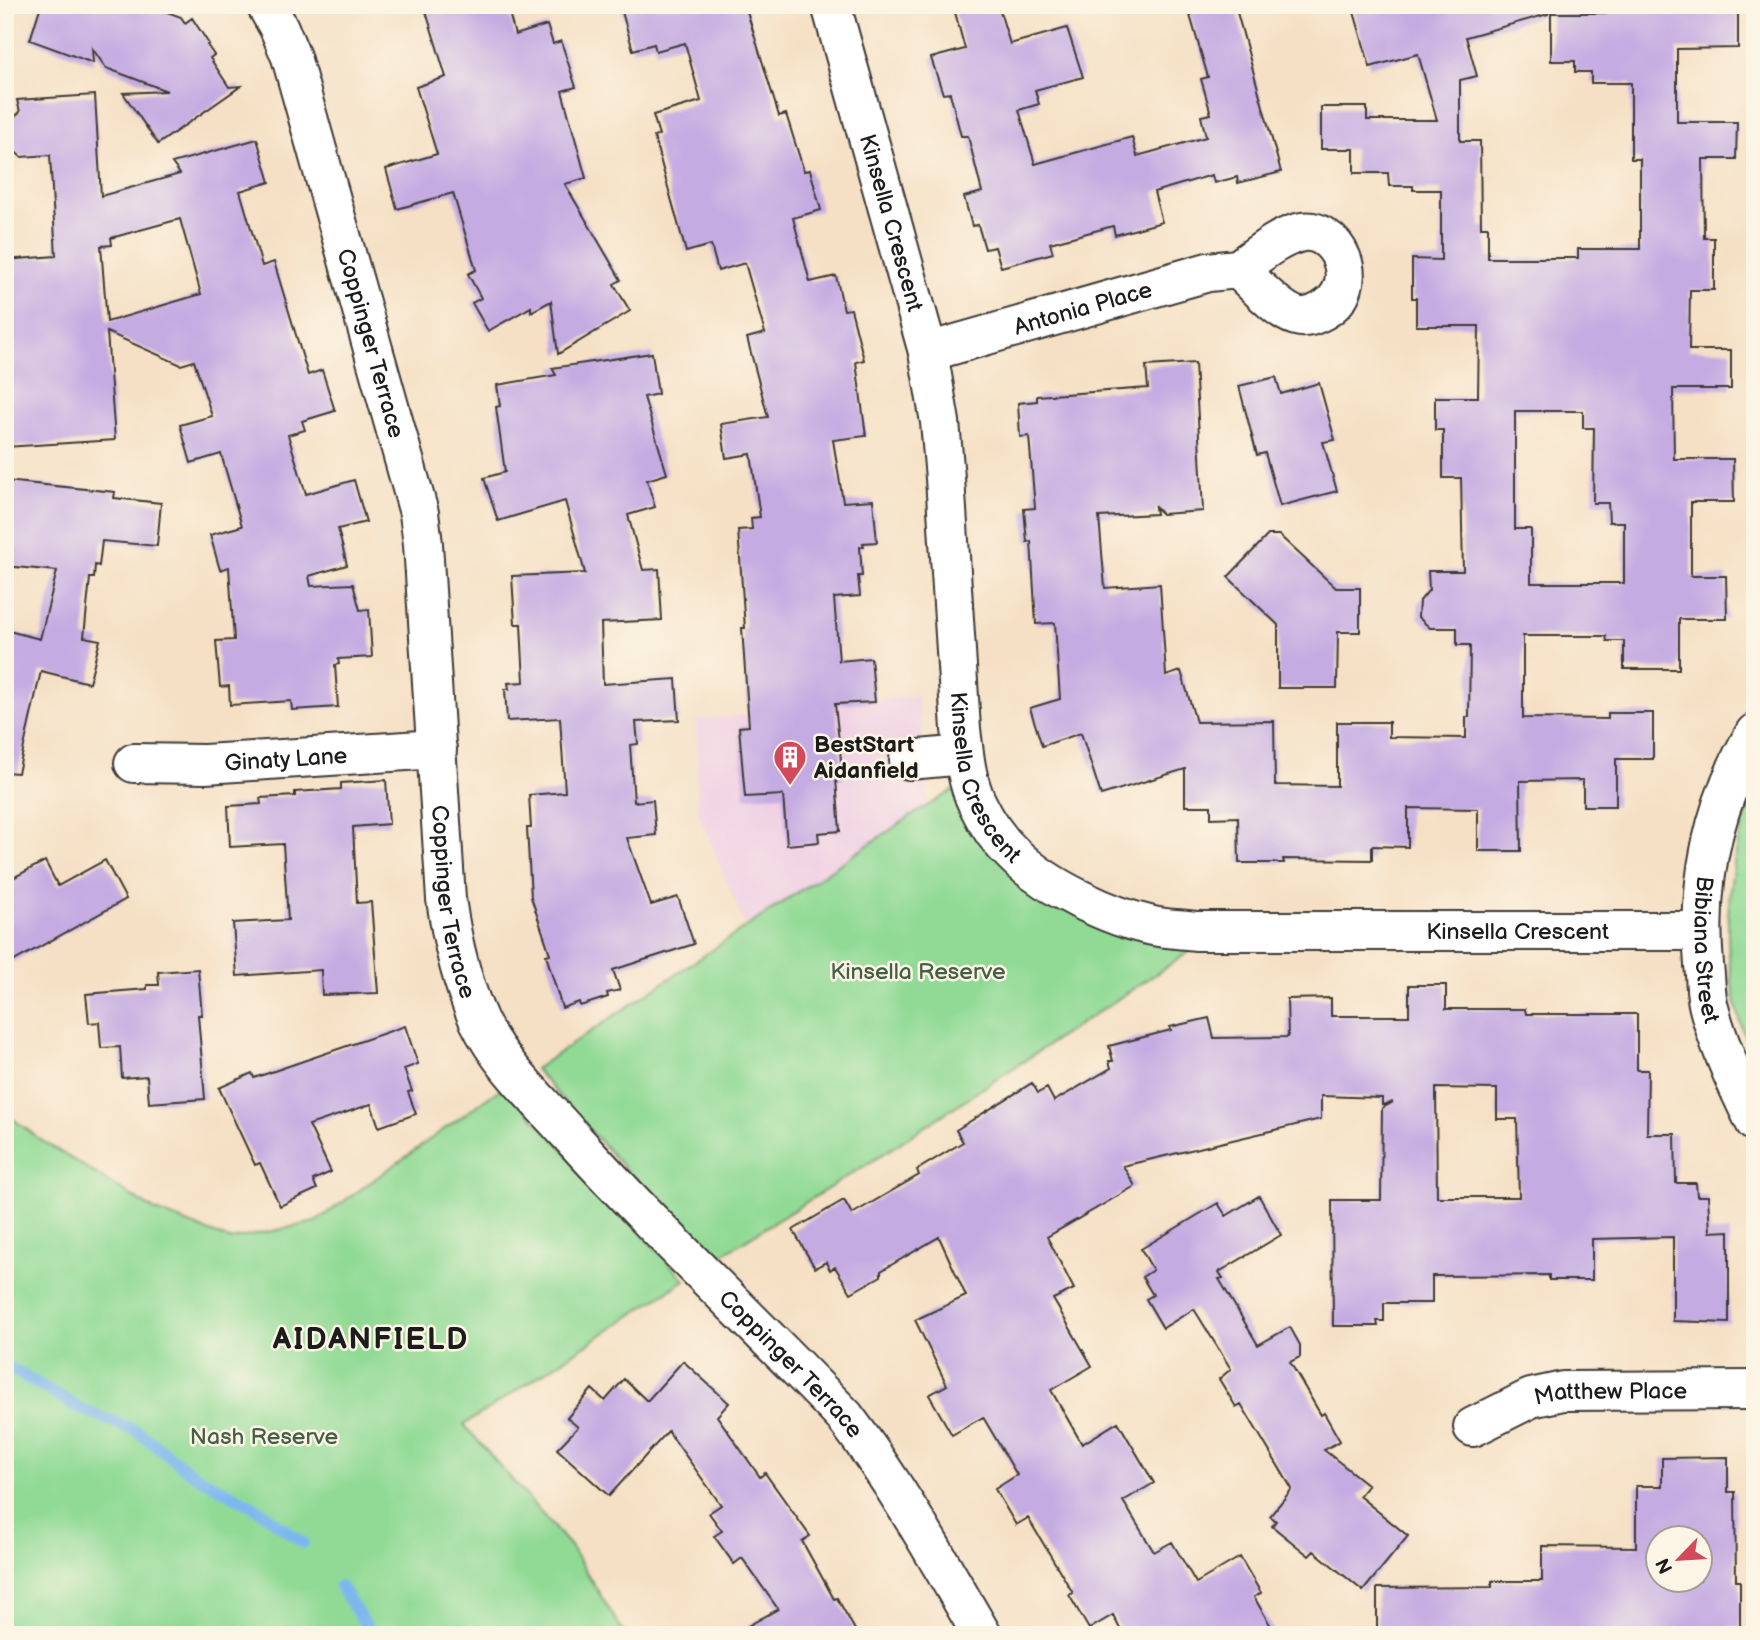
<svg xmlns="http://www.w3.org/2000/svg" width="1760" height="1640" font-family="'Balsamiq Sans',sans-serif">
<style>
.built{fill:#f0d0e4}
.green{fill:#91da95;stroke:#567b58;stroke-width:2}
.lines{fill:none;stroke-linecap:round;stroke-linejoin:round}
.stream{stroke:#7db7ee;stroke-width:12}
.building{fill:#c4abe2;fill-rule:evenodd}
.minor-casing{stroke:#3d3935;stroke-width:42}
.minor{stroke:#fff;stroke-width:38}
.labels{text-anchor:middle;stroke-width:5;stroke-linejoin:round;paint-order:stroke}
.street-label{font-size:23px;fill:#1c1c1c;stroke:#fcf5e5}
.poi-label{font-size:23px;font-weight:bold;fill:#1c1c1c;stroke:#fcf5e5;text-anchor:start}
.park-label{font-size:23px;fill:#455e46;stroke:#fcf5e5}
.district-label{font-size:30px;font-weight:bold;letter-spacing:2px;fill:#1c1c1c;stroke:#fcf5e5}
</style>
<rect width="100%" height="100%" fill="#fcf5e5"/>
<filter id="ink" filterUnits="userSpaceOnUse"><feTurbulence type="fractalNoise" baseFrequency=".0143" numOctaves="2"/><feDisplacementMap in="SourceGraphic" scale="14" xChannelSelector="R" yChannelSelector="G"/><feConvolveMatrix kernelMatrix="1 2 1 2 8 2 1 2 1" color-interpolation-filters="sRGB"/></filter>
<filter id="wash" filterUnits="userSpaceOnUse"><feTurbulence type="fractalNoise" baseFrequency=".00686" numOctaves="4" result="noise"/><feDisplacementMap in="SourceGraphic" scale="28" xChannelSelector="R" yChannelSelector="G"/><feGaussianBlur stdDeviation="1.57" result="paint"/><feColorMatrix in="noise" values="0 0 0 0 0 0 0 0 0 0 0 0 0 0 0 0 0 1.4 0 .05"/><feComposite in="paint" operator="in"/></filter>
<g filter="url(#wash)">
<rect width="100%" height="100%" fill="#f5e0c5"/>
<!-- built -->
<path class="built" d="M918,695L929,805L745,926L698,812L696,720Z"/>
<!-- green -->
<path class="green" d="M954,790L966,818L1195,948L877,1158L715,1259L642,1188L535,1069L914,814Z
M1755,790V1065C1718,976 1720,879 1755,790Z
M504,1086L685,1280L464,1425L570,1546L625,1635H5V1113L41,1140L156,1211L230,1240L315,1222Z"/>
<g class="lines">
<!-- stream -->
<path class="stream" d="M5,1365L81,1409L137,1431L193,1474L258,1509L303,1543
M340,1586L372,1635"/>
</g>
<g id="blocks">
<!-- building -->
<path class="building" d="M41,5H148L181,17L185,23L192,18L209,44L207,45L214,55L210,58L229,87L241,86L158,144L123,93L167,91L106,68L92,48L93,63L30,40Z
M424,5H507L515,35L547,25L553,44L561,41L576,87L562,91L586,178L565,184L621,280L614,284L630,311L558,354L551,301L531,312V307L488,331L472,303L481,298L468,274L476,270L453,193L397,209L386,169L437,154L416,87L446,77Z
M620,5H745L779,116L786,114L804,171L810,170L821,210L793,218L810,282L836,276L844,310L851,309L864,360L856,362L866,436L833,440L843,502L873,500L877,542L863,543L864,547H860L862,576H858L860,596L834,598L839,661L871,658L875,702L835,704L843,779H836L840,831L818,833L819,842L787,845L783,795L745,797L739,727L749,726L742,628H745L738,530L752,529L751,518L760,517L751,454L726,458L721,424L768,417L747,338L765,333L745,263L718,271L711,245L686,252L654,137L659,135L653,115L701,101L685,43L656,51L654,44L633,50Z
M953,5H998L1010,44L1067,28L1083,77L1035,90L1039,104L1019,110L1035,164L1132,137L1137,156L1206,137L1201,116L1211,114L1201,79L1208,77L1187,5H1235L1281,172L1238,183L1237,177L1214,183L1212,175L1154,192L1162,222L1115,235L1113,226L1050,243L1053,253L1001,267L995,247L985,249L978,225L972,226L964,197L982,192L968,136H961L950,93L943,94L931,58L965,49Z
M1352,5H1547L1548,14L1466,37L1477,76L1460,80V141H1480L1481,227H1488V258H1578V249H1640V159H1631V83H1591V72H1575V61H1551V13H1607V7L1738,5V48L1677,49V122H1737L1736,159H1703L1704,238H1714V290H1690L1689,350H1731V389H1673L1674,459H1733L1734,502H1691V576H1726L1727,619H1679V669H1624V641H1607L1606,636H1523V718L1608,719V713H1653V759H1616V806H1583V780L1520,781L1521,851H1478V809L1408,808V847L1372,846V860L1283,859L1284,863H1239L1238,817L1211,818V806H1185V769L1101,795L1081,733L1042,746L1030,708L1060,699L1055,623L1036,624L1031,541L1027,542L1024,509L1035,508L1029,436L1020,437L1018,403L1037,401V396L1148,388L1146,366L1195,363L1203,511L1162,514L1155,507L1156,514L1099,517L1105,588L1160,584L1166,676L1181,671L1196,722L1274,721L1275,785L1337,786V722H1389V737L1466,738V717H1469L1470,645H1457V628H1430L1418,617L1419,602L1429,590L1428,571H1463L1461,478H1443V430H1435V397H1478L1479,326H1416V298H1412V259L1441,260V190H1413V186H1389L1388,173H1354V149H1321V107H1367V120H1437L1418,54L1370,67ZM1515,411H1583V428H1594L1593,503H1608L1609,522H1624V583H1531V529H1515Z
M95,95L101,196L180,174L172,163L257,139L270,182L240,191L262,266L274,262L308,375L322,370L335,411L302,421L305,430L288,435L306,494L354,480L366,522L338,529L347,565L309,576L311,586L353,584L360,610L369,609L372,657L338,659L339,664L335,665L338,707L292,710L291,701L230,705L229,686L220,687L216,641L234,640L229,567L220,570L210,535L242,526L221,454L191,463L180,425L212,416L194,361L181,365L107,332L115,440L5,447V392H10L5,332V260L56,256L50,155L21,157L11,148L10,121L20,112L17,100ZM180,219L201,294L107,322L101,246L112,245L111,238Z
M652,353L658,394L644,397L667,474L647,480L655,507L628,515L643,570L659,569L662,620L601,623L603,684L676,679L679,720L636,722L638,744L630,745L634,802L653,800L656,835L627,838L651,905L678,897L694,944L613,970L620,990L607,993L608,997L580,1006L579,1002L562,1008L546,955L550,954L531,897L527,828H531L529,795L565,792L560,718L507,721L505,689H509L508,683L524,682L521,624H515L512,576L585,573L565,501L498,521L484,478L505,472L496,407L500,406L497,385L556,375L552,368Z
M1276,377L1281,394L1319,383L1335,440L1323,442L1337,491L1280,506L1265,453L1257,455L1239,386Z
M5,481L115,492L114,498L161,503L157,546L102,541L99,566L95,565L94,578H90L84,637L100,640L89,683L41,671L18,773L5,772V630L40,639L57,571L5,566Z
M1268,535H1279L1336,588H1360V632H1338L1337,688H1278V625L1228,577Z
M386,780L389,824L353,827L357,903L371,902L378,993L322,995L321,970L237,976L233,923L288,920L283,844L230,847L228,806L261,804L260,798L295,796V792L341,789V783Z
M105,860L126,899L5,966V882L45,861L58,886Z
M198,969L202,1015H198L205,1099L149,1103L147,1076L122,1078L120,1047L101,1048L99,1022L89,1023L86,994L147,989V985H159L158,972Z
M1409,985H1446V1009H1525L1526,1014H1637V1070H1648L1647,1134H1675L1676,1183H1696L1697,1196H1708L1710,1232L1729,1231V1323L1673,1321V1237L1592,1239V1280H1549V1275L1432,1276V1303H1384V1321H1377L1378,1326H1333L1332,1200H1381L1382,1108L1393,1102L1382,1105V1098L1321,1096V1119L1123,1166L1135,1186L1047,1237L1074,1289L1053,1299L1092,1366L1051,1390L1082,1444L1118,1422L1154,1483L1123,1501L1154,1552L1172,1542L1196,1583L1240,1557L1261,1593L1254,1597L1276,1635H1123L1113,1615L1089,1629L1069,1595L1073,1593L1028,1518L1016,1525L995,1489L1017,1475L983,1417L952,1435L929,1395L947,1385L915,1320L966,1296L939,1237L881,1271V1276L851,1293L835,1267L830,1270L826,1262L815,1268L793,1230L844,1200L852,1214L919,1175L917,1170L963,1142L956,1130L1032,1083L1038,1093L1047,1088L1054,1101L1111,1068L1109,1061H1113L1109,1046L1171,1030L1170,1027L1209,1018L1214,1038L1288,1037L1287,999L1331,998V1016H1409ZM1436,1088L1497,1089V1119H1517L1519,1197H1437Z
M405,1026L418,1064L404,1069L412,1091L408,1092L416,1114L379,1127L371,1104L309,1125L331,1172L313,1180L317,1189L280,1206L260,1163L255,1165L219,1088L252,1073L254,1078Z
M1259,1196L1281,1235L1219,1272L1223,1278L1219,1279L1258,1345L1290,1327L1300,1345V1357L1290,1362L1321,1415L1324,1413L1340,1441L1324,1450L1368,1485L1359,1496L1408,1536L1363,1591L1314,1551L1309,1556L1272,1526L1276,1521L1270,1516L1292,1489L1241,1404L1236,1407L1219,1379L1231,1369L1194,1309L1163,1328L1146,1299L1153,1295L1142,1277L1153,1270L1141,1249L1218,1203L1226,1216Z
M683,1361L729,1403L717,1416L760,1477L765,1473L810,1536L802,1541L834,1599L837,1598L858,1635H732L778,1609L742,1558L734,1564L714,1536L722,1531L709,1513L721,1505L668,1431L609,1496L557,1449L578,1427L567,1418L592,1389L605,1401L624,1379L647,1401Z
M1728,1457V1492H1735L1736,1581H1740V1628H1714V1635H1377V1588L1492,1587V1581H1542V1546L1636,1547V1486H1662V1458ZM1658,1538H1700V1580H1658Z"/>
</g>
</g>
<g filter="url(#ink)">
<use href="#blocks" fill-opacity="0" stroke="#3d3935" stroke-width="2"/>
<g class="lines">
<defs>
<g id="minor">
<path id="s1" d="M266,5L279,28L291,57L419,513L423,544L446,899C452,941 461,982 479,1021C500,1064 536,1097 568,1133C656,1231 753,1321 845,1417C897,1485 939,1561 982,1635"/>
<path id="s2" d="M831,5L928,352L940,422L945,478L961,729C964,754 966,780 977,803C986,822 999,841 1014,855C1046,887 1110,917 1153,926C1167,929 1182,929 1196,931H1701"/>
<path id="s3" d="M928,352L1208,272L1238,269C1254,283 1277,310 1296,316C1305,319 1315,315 1322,311C1368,286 1336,222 1298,233C1276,239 1257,256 1238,269"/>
<path id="s4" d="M1755,733C1713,804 1697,884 1704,965C1706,979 1705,994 1709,1008C1719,1047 1737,1086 1755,1122"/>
<path d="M909,760L964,755"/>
<path id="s5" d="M134,763L205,764L437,749"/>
<path id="s6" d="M1473,1427L1531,1398L1563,1391L1755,1390"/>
</g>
</defs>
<!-- minor casing -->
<use href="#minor" class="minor-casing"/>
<!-- minor -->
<use href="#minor" class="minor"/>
</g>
</g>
<!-- icons -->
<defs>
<symbol id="building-pin" viewBox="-11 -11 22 30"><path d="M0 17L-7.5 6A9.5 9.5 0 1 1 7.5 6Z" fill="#d1495b" stroke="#fcf5e5"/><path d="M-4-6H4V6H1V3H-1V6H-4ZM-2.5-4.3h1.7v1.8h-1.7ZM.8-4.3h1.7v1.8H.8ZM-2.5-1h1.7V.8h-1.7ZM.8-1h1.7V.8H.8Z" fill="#fff"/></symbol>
</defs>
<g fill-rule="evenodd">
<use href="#building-pin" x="771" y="738" width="38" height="52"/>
</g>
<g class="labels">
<!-- street labels -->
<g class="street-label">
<text dy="8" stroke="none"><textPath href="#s2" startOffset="226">Kinsella Crescent</textPath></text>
<text dy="8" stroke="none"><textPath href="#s3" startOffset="161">Antonia Place</textPath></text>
<text dy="8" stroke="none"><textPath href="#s1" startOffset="355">Coppinger Terrace</textPath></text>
<text dy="8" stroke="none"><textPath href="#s5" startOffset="152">Ginaty Lane</textPath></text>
<text dy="8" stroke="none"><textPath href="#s2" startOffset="793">Kinsella Crescent</textPath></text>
<text dy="8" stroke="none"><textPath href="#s1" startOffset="922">Coppinger Terrace</textPath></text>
<text dy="8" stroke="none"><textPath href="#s2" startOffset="1402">Kinsella Crescent</textPath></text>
<text dy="8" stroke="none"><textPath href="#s4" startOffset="226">Bibiana Street</textPath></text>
<text dy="8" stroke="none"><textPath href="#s1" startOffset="1510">Coppinger Terrace</textPath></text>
<text dy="8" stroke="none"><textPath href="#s6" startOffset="145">Matthew Place</textPath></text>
</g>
<!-- poi labels -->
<g class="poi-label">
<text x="814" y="752">BestStart<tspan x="814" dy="26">Aidanfield</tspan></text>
</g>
<!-- park labels -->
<g class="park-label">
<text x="918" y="979">Kinsella Reserve</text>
<text x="264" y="1444">Nash Reserve</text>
</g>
<!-- district labels -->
<g class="district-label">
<text x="371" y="1349">AIDANFIELD</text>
</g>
</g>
<!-- margin -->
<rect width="1760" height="1640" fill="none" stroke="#fcf5e5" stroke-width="28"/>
<!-- north arrow -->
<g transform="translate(1679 1559) rotate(245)"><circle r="33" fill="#fcf5e5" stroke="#a29e95" stroke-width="2"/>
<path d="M0-5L12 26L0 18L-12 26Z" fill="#d1495b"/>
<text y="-10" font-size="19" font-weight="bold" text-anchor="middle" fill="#1c1c1c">N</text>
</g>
</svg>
